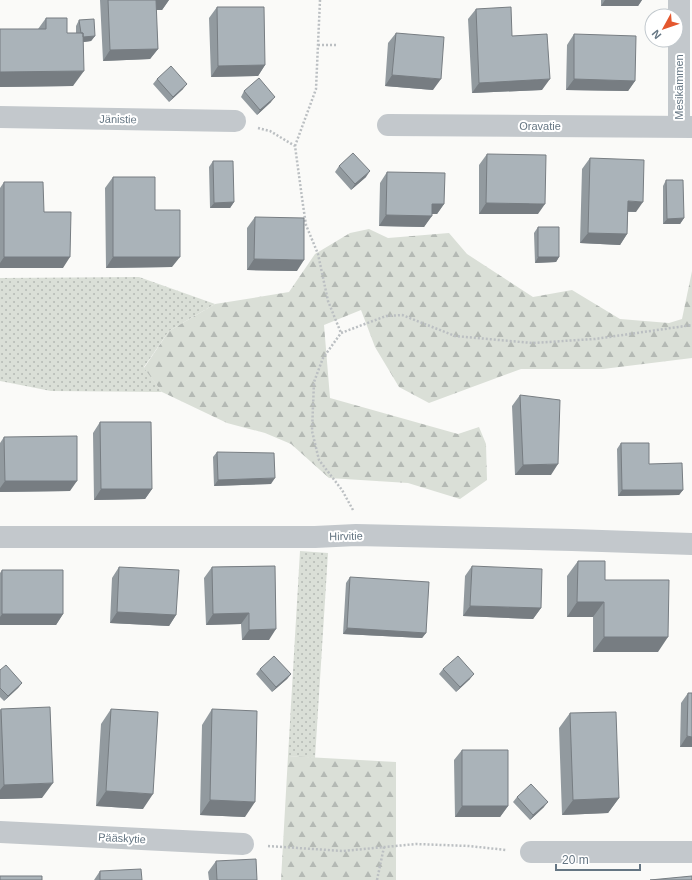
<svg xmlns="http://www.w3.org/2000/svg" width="692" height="880" font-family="Arial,sans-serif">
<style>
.green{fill:url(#green-dots)}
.forest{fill:url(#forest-firs)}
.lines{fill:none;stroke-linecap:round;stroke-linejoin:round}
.path{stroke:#bbbfc2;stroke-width:2.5;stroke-dasharray:2 2;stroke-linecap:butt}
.street{stroke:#c3c8cc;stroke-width:22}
.wall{fill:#929a9f}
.shaded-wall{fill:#777d82}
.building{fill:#aab3b9;stroke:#777d82}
.labels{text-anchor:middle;stroke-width:4;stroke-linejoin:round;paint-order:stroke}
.street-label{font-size:11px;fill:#657683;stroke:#fff}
</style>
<defs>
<pattern id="green-dots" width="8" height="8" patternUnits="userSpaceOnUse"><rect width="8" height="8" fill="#dadfd7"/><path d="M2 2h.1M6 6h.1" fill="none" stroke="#b4b9b4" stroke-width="1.8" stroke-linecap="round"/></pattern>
<pattern id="forest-firs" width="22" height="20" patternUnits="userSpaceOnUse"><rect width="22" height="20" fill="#dadfd7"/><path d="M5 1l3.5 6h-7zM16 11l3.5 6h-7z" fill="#b4b9b4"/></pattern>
</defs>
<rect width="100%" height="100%" fill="#fafaf8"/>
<!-- green -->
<path class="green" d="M139,277L215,304L169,331L144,367L162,392L51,391L0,381V278Z
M300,551L328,553L315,758L288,756Z"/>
<!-- forest -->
<path class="forest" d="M369,229L388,238L449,233L467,254L533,297L572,290L620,319L669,323L682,319L692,271V358L603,369H521L429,403L399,387L375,347L361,310L324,325L330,398L458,434L479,427L486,444L487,480L460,499L408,483L329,478L291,444L265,433L227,423L162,392L144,368L169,331L215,304L234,301L289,292L315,254L350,233Z
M288,756L396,762V880H281Z"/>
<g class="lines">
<!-- path -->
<path class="path" d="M318,45H338
M258,128L270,131L295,146L303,205L306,225L318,254L328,301L341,333
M295,146L316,89L320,0
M353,510L342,490L319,460L312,431L314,382L323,358L341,333L386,316L402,315L455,336L532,343L595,339L692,325
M268,846L343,851L416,844L469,846L506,850
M377,880L384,847"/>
<!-- street -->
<path class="street" d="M0,117L235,121
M388,125L692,127
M679,127V0
M0,537H315L356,535L572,540L692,544
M0,832L243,844
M531,852H692"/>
</g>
<!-- wall -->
<path class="wall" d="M100,0H169L162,10H156L158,49L150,59L103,61Z
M601,0H642L638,6H601Z
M217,7L265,65L258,76L211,77L209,18Z
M476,9L512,36L542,90L472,93L468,19Z
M46,18L67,33H76V26L79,20L95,36L91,41L83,42L73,86L0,87V29H38Z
M396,33L433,90L385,86L388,43Z
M574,34L635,81L628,91L566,90L567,45Z
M157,79L183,89L169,102L153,84Z
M244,91L271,102L257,115L241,97Z
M487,154L538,214H479V165Z
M590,158L636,212H628L627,234L620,245L580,243L582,169Z
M213,161L234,202L230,208H210L209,167Z
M339,166L366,177L351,190L335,172Z
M387,172L444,204L437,214H432L424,227L379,226L380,183Z
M113,177L172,267L106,268L105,188Z
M666,180L684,218L680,224H663V186Z
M4,182L63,268H0V188Z
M255,217L297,271L247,270V228Z
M538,227L559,257L556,262L535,263L534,233Z
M520,395L551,475H515L512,406Z
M100,422L152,489L145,499L94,500L93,433Z
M4,437L70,491L0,492V443Z
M621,443L649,464L683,490L679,495L618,496L617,449Z
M217,452L271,484L214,486L213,457Z
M578,561L605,580L658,652H593V617H567V576Z
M275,566L269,640H242L241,624L206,625L204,578L212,567Z
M472,566L541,608L533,619L463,616L465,576Z
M119,567L176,615L169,626L110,623L112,578Z
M2,570L63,614L56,625H0V573Z
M350,577L426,633L422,638L343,634L346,583Z
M260,669L291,674L287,679L272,692L256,674Z
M443,669L470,679L456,692L439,674Z
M0,670L22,683L18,688L4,701L0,697Z
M688,693L692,747H680L681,703Z
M1,709L42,798L0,799V710Z
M111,709L143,809L96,806L101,724Z
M212,709L245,817L200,815L202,725Z
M570,713L619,798L608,813L562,815L559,728Z
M462,750L508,806L500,817H455L454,760Z
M517,797L544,807L530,820L513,802Z
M216,861L257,880H209L208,872Z
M100,871L142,880H94Z"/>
<!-- shaded-wall -->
<path class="shaded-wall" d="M155,0H169L162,10H149Z
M605,0H642L638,6H601Z
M95,36L91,41L77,43L81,37Z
M158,49L150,59L103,61L110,50Z
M265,65L258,76L211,77L218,66Z
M84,71L73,86L0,87V72Z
M392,75L441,79L433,90L385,86Z
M550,79L542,90L472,93L479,83Z
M574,79L635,81L628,91L566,90Z
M187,84L183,89L169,102L173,97Z
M275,97L271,102L257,115L260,110Z
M370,171L366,177L351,190L355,184Z
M628,201L643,202L636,212L620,211Z
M234,202L230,208H210L214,203Z
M486,203L545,204L538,214H479Z
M432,204H444L437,214H425Z
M386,215L432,216L424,227L379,226Z
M684,218L680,224H663L667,219Z
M588,233L627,234L620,245L580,243Z
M4,257H70L63,268H0V263Z
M113,257H180L172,267L106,268Z
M538,257H559L556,262L535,263Z
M254,259L304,260L297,271L247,270Z
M558,464L551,475H515L523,465Z
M275,478L271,484L214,486L218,480Z
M5,481H77L70,491L0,492V488Z
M101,489H152L145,499L94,500Z
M622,490H683L679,495L618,496Z
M577,602H604L593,617H567Z
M470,606L541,608L533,619L463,616Z
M117,612L176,615L169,626L110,623Z
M249,613L241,624L206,625L213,614Z
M2,614H63L56,625H0V617Z
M347,628L426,633L422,638L343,634Z
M276,629L269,640H242L249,630Z
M604,637H668L658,652H593Z
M291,674L287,679L272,692L276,687Z
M474,674L470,679L456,692L460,687Z
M22,683L18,688L4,701L8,696Z
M687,736L692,737V747H680Z
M53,783L42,798L0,799V790L4,785Z
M106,791L153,794L143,809L96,806Z
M619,798L608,813L562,815L573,800Z
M210,800L255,802L245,817L200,815Z
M548,802L544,807L530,820L533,815Z
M462,806H508L500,817H455Z"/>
<!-- building -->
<path class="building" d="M108,0H156L158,49L110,50Z
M217,7H264L265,65L218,66Z
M511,7L512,36L547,34L550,79L479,83L476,9Z
M46,18H67V33H83L84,71L0,72V29H46Z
M94,19L95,36L83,37V33H81L79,20Z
M396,33L444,37L441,79L392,75Z
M574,34L636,36L635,81L574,79Z
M171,66L187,84L173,97L157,79Z
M259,78L275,97L260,110L244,91Z
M353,153L370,171L355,184L339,166Z
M487,154L546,155L545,204L486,203Z
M590,158L644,160L643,202L628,201L627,234L588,233Z
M213,161H233L234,202L214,203Z
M387,172L445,173L444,204H432V216L386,215Z
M113,177H155V210H180V257H113Z
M666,180H683L684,218L667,219Z
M4,182H43L44,212H71L70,257H4Z
M255,217L304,218V260L254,259Z
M538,227H559V257H538Z
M520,395L560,400L558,464L523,465Z
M100,422H151L152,489H101Z
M77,436V481H5L4,437Z
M621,443H649V464L682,463L683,490H622Z
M217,452L274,453L275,478L218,480Z
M578,561H605V580H669L668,637H604V602H577Z
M275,566L276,629L249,630V613L213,614L212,567Z
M472,566L542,569L541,608L470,606Z
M119,567L179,570L176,615L117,612Z
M2,570H63V614H2Z
M350,577L429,582L426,633L347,628Z
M274,656L291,674L276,687L260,669Z
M458,656L474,674L460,687L443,669Z
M6,665L22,683L8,696L0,688V670Z
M688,693H692V737L687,736Z
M50,707L53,783L4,785L1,709Z
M111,709L158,712L153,794L106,791Z
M212,709L257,711L255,802L210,800Z
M616,712L619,798L573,800L570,713Z
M462,750H508V806H462Z
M531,784L548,802L533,815L517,797Z
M256,859L257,880H217L216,861Z
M141,869L142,880H100V871Z
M0,876H42V880H0Z
M692,876V880H650Z"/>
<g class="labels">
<!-- street labels -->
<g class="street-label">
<text transform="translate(679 87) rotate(-90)" y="4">Mesikämmen</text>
<text transform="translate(118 119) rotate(1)" y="4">Jänistie</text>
<text x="540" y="130">Oravatie</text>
<text transform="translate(346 536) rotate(-1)" y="4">Hirvitie</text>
<text transform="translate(122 838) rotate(3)" y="4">Pääskytie</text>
</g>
</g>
<!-- north arrow -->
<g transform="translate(664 28) rotate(230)"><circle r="19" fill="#ffffff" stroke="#c1c8cd"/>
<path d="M0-3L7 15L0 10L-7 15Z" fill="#e4572e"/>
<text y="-6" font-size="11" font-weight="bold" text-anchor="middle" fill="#657683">N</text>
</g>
<!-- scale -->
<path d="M556 864v6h84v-6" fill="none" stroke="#657683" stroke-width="2"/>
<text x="562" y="864" font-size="12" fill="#657683" stroke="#ffffff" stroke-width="3" paint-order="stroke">20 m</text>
</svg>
